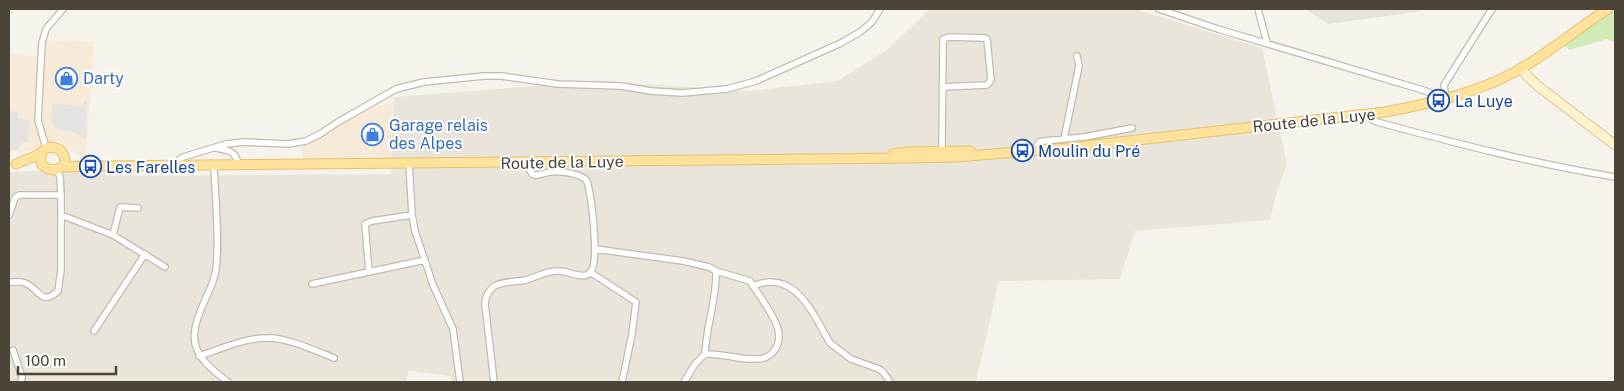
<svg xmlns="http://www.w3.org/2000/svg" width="1624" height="391" font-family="'Public Sans',sans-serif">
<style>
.residential{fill:#eae5da}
.commercial{fill:#f7ead8}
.industrial{fill:#e6e2dd}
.green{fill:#d2eab5}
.parking{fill:#e5e3e0}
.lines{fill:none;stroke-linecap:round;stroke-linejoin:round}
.street-casing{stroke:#c2bbae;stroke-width:8}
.secondary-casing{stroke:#d6c79b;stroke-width:11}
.primary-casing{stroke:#e6c16a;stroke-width:11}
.street{stroke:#fff;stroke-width:5.5}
.secondary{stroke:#fff3cd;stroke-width:9}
.primary{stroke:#ffe39c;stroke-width:9}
.labels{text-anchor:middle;stroke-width:4;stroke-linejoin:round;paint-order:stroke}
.shop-label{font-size:16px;fill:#366cbe;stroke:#fff;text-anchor:start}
.transit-label{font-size:16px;fill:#164399;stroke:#fff;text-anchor:start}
.street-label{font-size:16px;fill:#4b4439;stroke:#fff}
</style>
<rect width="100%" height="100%" fill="#f6f3ec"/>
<!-- residential -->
<path class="residential" d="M930,9H1135L1262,48L1287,164L1276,195L1270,220L1135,231L1120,279L999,281L976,382H452L450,376L409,371L406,382H9V172L76,169L120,176L391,174L394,97L599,81L750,91L837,81L887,50Z"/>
<!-- commercial -->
<path class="commercial" d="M37,40L94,42L86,158L69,149L58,140L36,150L9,152V54L37,56Z
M393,102L391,158L302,160V146L364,109Z"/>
<!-- industrial -->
<path class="industrial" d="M1305,9H1423L1416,12L1328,24Z"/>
<!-- green -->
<path class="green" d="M1615,10V42L1607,39L1569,50L1564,43Z"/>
<!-- parking -->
<path class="parking" d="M84,102H87L86,138L81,137L76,133L55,128L51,121L52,104L83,106Z
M9,111L18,112V119L29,120L28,143H22L19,146V150H9Z"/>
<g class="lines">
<defs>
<path id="street" d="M1159,9L1218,29L1426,91L1432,94L1439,101
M1258,9L1267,43
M942,87L987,85L991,80L987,39L985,38L949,37L943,39V43L942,146L943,153
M1446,99L1444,85L1492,9
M1366,114L1371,119L1377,122C1455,143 1535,164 1615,177
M1064,139L1079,66L1077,56
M46,148L38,120L42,43L46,29L63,9
M215,148C227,150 237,151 238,165
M1035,150L1039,142L1044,141L1084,137L1132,128
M409,163L412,215L415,231L433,285L453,329L460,382
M177,166L180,159L183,157L226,144L245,142L288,144L306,141L320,134L338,122L396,89L424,82L484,76H501L558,84L621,86L651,91L682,93L727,89L756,81L841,43L860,32L872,22L880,9
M214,166C215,197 220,238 216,269C215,279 210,289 206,298C186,341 191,354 228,382
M9,215L15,198L19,195H61
M61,215L113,235L165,267
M113,235L120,207L138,208
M595,249L683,261L709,267L716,271L750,281L753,286C760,296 773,315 777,326C783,343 774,359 756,359C739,360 722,353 705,354L695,364L684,382
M369,272L365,224L372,221L412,215
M590,272L636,302L632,334L622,382
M9,282C14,282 20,281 25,283C39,288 41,307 58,291L61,270V195L60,177L57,170
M312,284L425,260
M753,286C795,268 813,314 830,343L851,359L879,369L883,372L890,382
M94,331L145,254
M13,350L22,377L21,382
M705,354C706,326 717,299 716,271
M199,356C221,349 243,338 267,338C286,337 316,351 334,358
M494,382L485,304C485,297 488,292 493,287C501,281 516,282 526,280C537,277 547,270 559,271C568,271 581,279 589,274C601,266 591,195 587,181C582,174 559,170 550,172C537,174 531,182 528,162"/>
<path id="secondary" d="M1521,68L1527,76L1538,86L1615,145"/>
<path id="primary" d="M40,154L42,165L48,169L55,170L62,167L100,166L908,158L956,157L1067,148L1385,112C1428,104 1473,94 1513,73C1547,55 1576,29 1608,9
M893,154L908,152L970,151
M16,164L40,154L46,148C57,145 65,151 65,163L62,167"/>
</defs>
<!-- street casing -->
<use href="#street" class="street-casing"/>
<!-- secondary casing -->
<use href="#secondary" class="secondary-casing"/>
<!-- primary casing -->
<use href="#primary" class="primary-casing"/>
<!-- street -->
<use href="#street" class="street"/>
<!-- secondary -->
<use href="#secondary" class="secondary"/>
<!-- primary -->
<use href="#primary" class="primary"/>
</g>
<!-- icons -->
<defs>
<symbol id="shop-ring" viewBox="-11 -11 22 22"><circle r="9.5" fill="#fff" stroke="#3f7fe0" stroke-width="1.5"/><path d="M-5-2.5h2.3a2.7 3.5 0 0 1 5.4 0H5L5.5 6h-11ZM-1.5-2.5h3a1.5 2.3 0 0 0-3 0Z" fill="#3f7fe0"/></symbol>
<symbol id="bus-ring" viewBox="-11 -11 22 22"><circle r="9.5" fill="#fff" stroke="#1a4fb4" stroke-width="1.5"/><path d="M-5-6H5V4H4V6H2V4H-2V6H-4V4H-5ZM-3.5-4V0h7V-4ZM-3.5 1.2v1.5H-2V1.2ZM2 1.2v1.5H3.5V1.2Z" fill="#1a4fb4"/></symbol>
</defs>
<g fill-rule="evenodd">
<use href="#shop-ring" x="54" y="66" width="25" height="25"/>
<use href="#bus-ring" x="1426" y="88" width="25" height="25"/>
<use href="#shop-ring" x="360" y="122" width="25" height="25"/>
<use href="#bus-ring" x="1010" y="138" width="25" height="25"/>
<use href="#bus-ring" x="78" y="154" width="25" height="25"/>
</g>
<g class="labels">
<!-- shop labels -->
<g class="shop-label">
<text x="83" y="84">Darty</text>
<text x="389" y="131">Garage relais<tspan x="389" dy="18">des Alpes</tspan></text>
</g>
<!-- transit labels -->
<g class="transit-label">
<text x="1455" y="107">La Luye</text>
<text x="1038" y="157">Moulin du Pré</text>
<text x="106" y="173">Les Farelles</text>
</g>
<!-- street labels -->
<g class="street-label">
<text transform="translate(1314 120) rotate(-6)" y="6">Route de la Luye</text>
<text transform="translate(562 162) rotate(-1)" y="6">Route de la Luye</text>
</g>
</g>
<!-- border -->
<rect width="1624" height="391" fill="none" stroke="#4b4439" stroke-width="20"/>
<!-- scale -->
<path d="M18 366v8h98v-8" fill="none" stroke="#4b4439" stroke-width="2.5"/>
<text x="25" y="366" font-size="15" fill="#4b4439" stroke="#ffffff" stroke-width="4" paint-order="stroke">100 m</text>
</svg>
